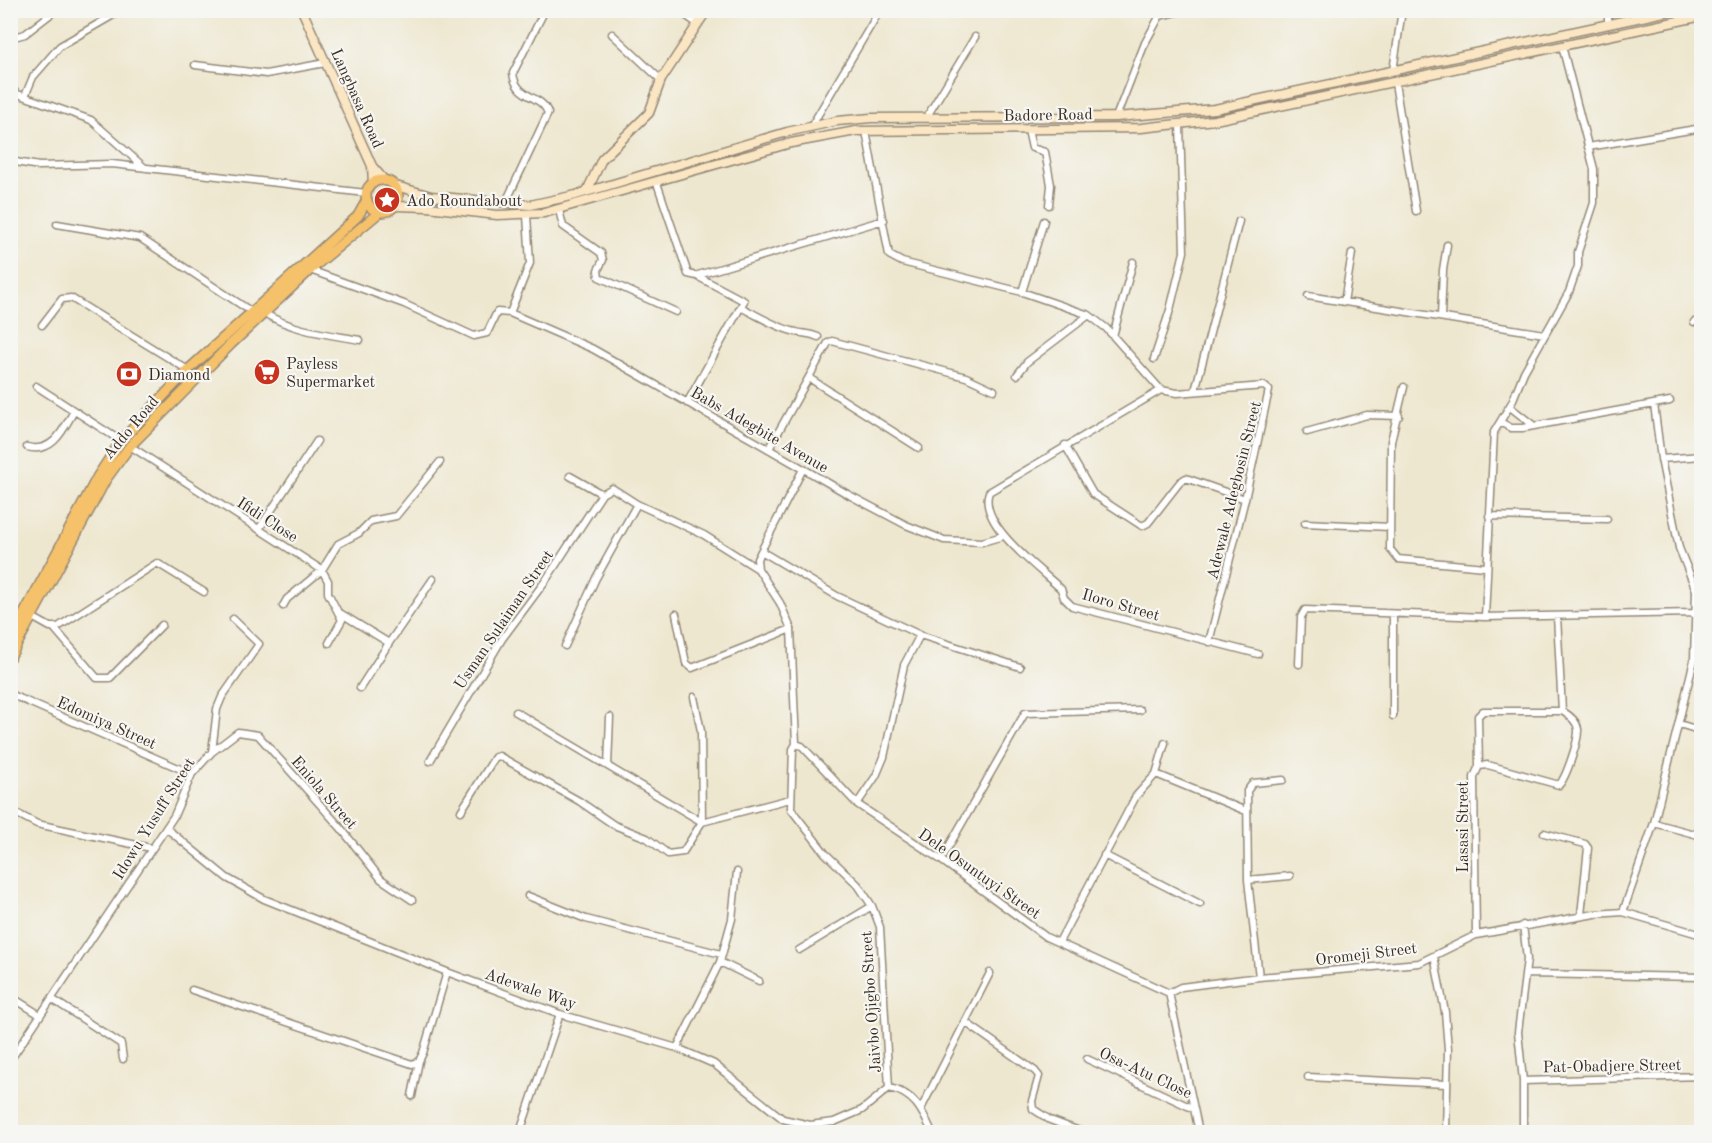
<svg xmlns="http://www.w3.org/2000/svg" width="1712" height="1143" font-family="'Old Standard TT',serif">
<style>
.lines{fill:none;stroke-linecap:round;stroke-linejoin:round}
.street-casing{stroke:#948876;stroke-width:9}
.secondary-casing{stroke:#948876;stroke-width:11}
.primary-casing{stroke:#948876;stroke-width:12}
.street{stroke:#fff;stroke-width:6}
.secondary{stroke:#fbe6c4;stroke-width:8}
.primary{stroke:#f5c16b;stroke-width:9}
.labels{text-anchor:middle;stroke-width:4.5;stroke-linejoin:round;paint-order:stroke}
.street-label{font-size:16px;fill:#3b2a1e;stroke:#f6f6f2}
.poi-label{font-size:16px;fill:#3b2a1e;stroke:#f6f6f2;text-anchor:start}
</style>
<rect width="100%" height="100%" fill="#f6f6f2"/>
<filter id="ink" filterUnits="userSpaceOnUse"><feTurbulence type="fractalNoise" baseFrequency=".0167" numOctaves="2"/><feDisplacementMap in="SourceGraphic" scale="12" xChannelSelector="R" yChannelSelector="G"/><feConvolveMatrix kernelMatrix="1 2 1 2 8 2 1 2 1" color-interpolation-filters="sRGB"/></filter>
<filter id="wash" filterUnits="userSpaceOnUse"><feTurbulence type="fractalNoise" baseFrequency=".008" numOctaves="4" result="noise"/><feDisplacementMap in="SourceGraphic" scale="24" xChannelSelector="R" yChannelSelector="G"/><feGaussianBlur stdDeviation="1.35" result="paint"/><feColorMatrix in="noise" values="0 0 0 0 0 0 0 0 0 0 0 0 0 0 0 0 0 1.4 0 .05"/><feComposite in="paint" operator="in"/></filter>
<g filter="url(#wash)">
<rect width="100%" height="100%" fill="#eee7cf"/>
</g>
<g filter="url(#ink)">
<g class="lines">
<defs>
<path id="street" d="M197,10L216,13L222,10
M678,10L698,24
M1159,16L1185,10
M1608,25V10
M612,34L661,80
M10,38L25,34L56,10
M195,65L266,74L325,63
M1393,71L1402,10
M1395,83L1416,211
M15,93L91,120L145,168
M25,96L33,77L60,46L122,10
M1116,117L1145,43L1163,10
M926,118L975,37
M812,125L880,10
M1028,130L1032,148L1045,152L1051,185L1049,205
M866,131L889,255L902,262L1022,292L1089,315L1106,328L1161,390L1177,393L1264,386L1269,390L1245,499L1209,642
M1588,147L1702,128
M10,161L39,166L112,164L366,193
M657,183L688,274L697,276L744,301L687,403
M505,204L548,113C542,94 516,100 513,73L545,10
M559,210L563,226L601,253L603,260L598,270L599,277L676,312
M57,224L140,238L252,312
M310,270L404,304L474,336L487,333L497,312L510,313L530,263L527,215
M698,275L884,220
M1022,292L1044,221
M1308,296L1544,334
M1344,302L1352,253
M742,308C759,316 777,328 796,332C804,334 809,333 818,337
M264,313C293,331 327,334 360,340
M510,313L593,349L851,496L906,525L944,540L982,542L1003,536
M1441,317L1443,270L1447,245
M1694,322L1702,321
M42,325L62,299L71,298L188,370
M1113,336L1133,262
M1154,359L1170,310L1184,252L1180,125
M1017,375L1027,362L1089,315
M809,378L919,448
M36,386L121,441
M1404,387L1391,441L1390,549L1398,559L1485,567
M1161,390L989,492C977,524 1040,569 1061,589L1064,598L1072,606L1258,654
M1195,391L1239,221
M1510,407L1533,425
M1500,422L1511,428H1523L1670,401
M1307,432L1367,415L1399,416
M1065,445L1093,494L1142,526L1148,523L1180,482L1186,478L1245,499
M130,446L322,570L328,581V593L342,620L329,643
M27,447C53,454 63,430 74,411
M770,447L828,343L832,341L966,377L994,390
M1661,459L1702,456
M803,469L757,559L758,569L780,603L791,629L796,744L793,749L791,809L825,853L858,885L872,906L880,927L889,1088
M570,476L602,494L612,488L637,504L704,535L758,569
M1489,516L1607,519
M1305,523L1390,527
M259,529L317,441
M761,551L837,596L920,635L1020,667
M283,606L287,599L322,570L338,544L359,533L371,521L396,516L440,462
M340,613L389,643L360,688
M676,614L686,663L692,668L791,629
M1557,616L1562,711
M32,617L50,627H58L157,563L204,592
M1485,617L1494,432L1512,402L1524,372L1569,292L1578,266V252L1594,203V169L1562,46
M54,628L97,678H110L162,625
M389,643L433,579
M565,646L596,578L637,504
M1299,664L1301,617L1305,610L1485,617L1695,613
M10,694L192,774
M516,712L702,822L790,799
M1393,716V614
M1679,724L1702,731
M796,744L802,746L857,804L941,860L1046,937L1169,993
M212,752L238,732L258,735L340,827L381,879L412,900
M430,761L502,639L546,580L602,494
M608,766L610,717
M1479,766L1488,765L1559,785C1566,778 1579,740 1578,729C1577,721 1569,715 1562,711
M1156,774L1246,811
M857,804L876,776L884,757L904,665L920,635
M10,810L37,824L151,848
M461,811L495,757L499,756L579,801L614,825L647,838L668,854L683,852L702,822L701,731L694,697
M1654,823L1702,836
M166,828L227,878L264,899L447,972L560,1014L677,1048L714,1064L783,1119L810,1125L834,1122L862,1110L889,1088
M1544,833L1585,844L1588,848L1581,915
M1104,855L1200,904
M941,860L1025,713L1140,710
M1248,880L1290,876
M528,896L586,919L721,954
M1623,912L1654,823L1694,660L1696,590L1679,548L1661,459L1654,404
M1523,925L1527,959L1518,1032L1523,1081V1132
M1476,935L1474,777L1479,766L1478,716L1483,711H1562
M1059,942L1136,796L1156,774L1165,743
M799,950L872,906
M1434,956L1445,1012L1448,1049L1446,1132
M720,962L759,981
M1526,974L1702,977
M1259,977L1248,880L1247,791L1253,783L1283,780
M192,990L412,1064L419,1061L423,1053L447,972
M1169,993L1181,987L1259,977L1419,963L1476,935L1595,914L1623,912L1702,935
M1169,993L1199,1132
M10,996L40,1015
M52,999L121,1044L123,1059
M965,1022L1035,1071L1039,1076L1032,1101L1033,1109L1050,1120L1082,1132
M677,1048L720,962L732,919L737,872
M11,1059L174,816L192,774L212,752L217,709L222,697L259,644L233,619
M1087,1059L1194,1109
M1308,1077L1446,1084
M1523,1081L1702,1076
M889,1088C914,1093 922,1110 932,1132
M412,1096L419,1061
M921,1109L990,973
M520,1132L560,1014"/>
<path id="secondary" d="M302,10L372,166L385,181
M10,91L15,93L10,156
M372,166L373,183
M396,186L431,196L530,205L576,195L787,132L837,121L871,118L1116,117L1215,109L1674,10
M587,191L602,159L649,113L661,80L707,10
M395,206L428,207L497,215L544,213L791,143L856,131L1141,128L1215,120L1702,16"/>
<path id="primary" d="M366 196a16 16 0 1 1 32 0a16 16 0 1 1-32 0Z
M10,640L98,476L121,441L188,370L358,216L367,200
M10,657L106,479L130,446L231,344L310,270L381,211"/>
</defs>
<!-- street casing -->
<use href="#street" class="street-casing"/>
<!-- secondary casing -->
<use href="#secondary" class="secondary-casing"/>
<!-- primary casing -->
<use href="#primary" class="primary-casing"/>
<!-- street -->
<use href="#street" class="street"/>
<!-- secondary -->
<use href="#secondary" class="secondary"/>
<!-- primary -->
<use href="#primary" class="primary"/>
</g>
</g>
<!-- icons -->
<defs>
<symbol id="sight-disc" viewBox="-11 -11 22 22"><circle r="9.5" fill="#c8321e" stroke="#f6f6f2"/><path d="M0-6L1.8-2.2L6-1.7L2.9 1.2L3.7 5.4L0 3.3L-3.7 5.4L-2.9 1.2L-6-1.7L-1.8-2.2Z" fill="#fff"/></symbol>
<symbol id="supermarket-disc" viewBox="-11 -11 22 22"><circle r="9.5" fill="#c8321e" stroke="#f6f6f2"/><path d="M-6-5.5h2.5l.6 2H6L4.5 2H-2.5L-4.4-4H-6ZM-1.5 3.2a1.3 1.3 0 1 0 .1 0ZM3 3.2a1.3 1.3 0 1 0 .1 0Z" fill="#fff"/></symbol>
<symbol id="bank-disc" viewBox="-11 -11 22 22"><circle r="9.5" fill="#c8321e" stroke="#f6f6f2"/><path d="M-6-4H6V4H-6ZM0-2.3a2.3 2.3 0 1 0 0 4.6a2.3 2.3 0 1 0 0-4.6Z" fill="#fff"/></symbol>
</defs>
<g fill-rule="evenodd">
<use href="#sight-disc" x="372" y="185" width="30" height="30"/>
<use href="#supermarket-disc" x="252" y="357" width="30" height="30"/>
<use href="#bank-disc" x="114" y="359" width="30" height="30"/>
</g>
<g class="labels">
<!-- street labels -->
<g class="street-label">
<text transform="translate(358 98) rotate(66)" y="6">Langbasa Road</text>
<text transform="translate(1048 114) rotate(-1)" y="6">Badore Road</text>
<text transform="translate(130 427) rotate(-50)" y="6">Addo Road</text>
<text transform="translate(760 429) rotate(30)" y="6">Babs Adegbite Avenue</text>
<text transform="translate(1233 490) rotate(-76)" y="6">Adewale Adegbosin Street</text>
<text transform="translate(268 519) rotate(33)" y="6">Ifidi Close</text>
<text transform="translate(1121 604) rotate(16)" y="6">Iloro Street</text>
<text transform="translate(503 619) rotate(-56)" y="6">Usman Sulaiman Street</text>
<text transform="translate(107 722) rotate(24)" y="6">Edomiya Street</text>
<text transform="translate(325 792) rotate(49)" y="6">Eniola Street</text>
<text transform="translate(153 818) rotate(-58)" y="6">Idowu Yusuff Street</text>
<text transform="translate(1462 827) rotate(-90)" y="6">Lasasi Street</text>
<text transform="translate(980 873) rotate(35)" y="6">Dele Osuntuyi Street</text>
<text transform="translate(1366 953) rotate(-7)" y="6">Oromeji Street</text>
<text transform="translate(531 988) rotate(19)" y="6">Adewale Way</text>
<text transform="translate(870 1002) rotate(-94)" y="6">Jaivbo Ojigbo Street</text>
<text transform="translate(1612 1065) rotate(-1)" y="6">Pat-Obadjere Street</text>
<text transform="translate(1146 1072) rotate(25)" y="6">Osa-Atu Close</text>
</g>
<!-- poi labels -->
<g class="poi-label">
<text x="406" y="206">Ado Roundabout</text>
<text x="286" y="369">Payless<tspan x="286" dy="18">Supermarket</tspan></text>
<text x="148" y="380">Diamond</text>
</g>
</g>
<!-- margin -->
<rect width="1712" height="1143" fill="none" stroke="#f6f6f2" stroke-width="36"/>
</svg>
